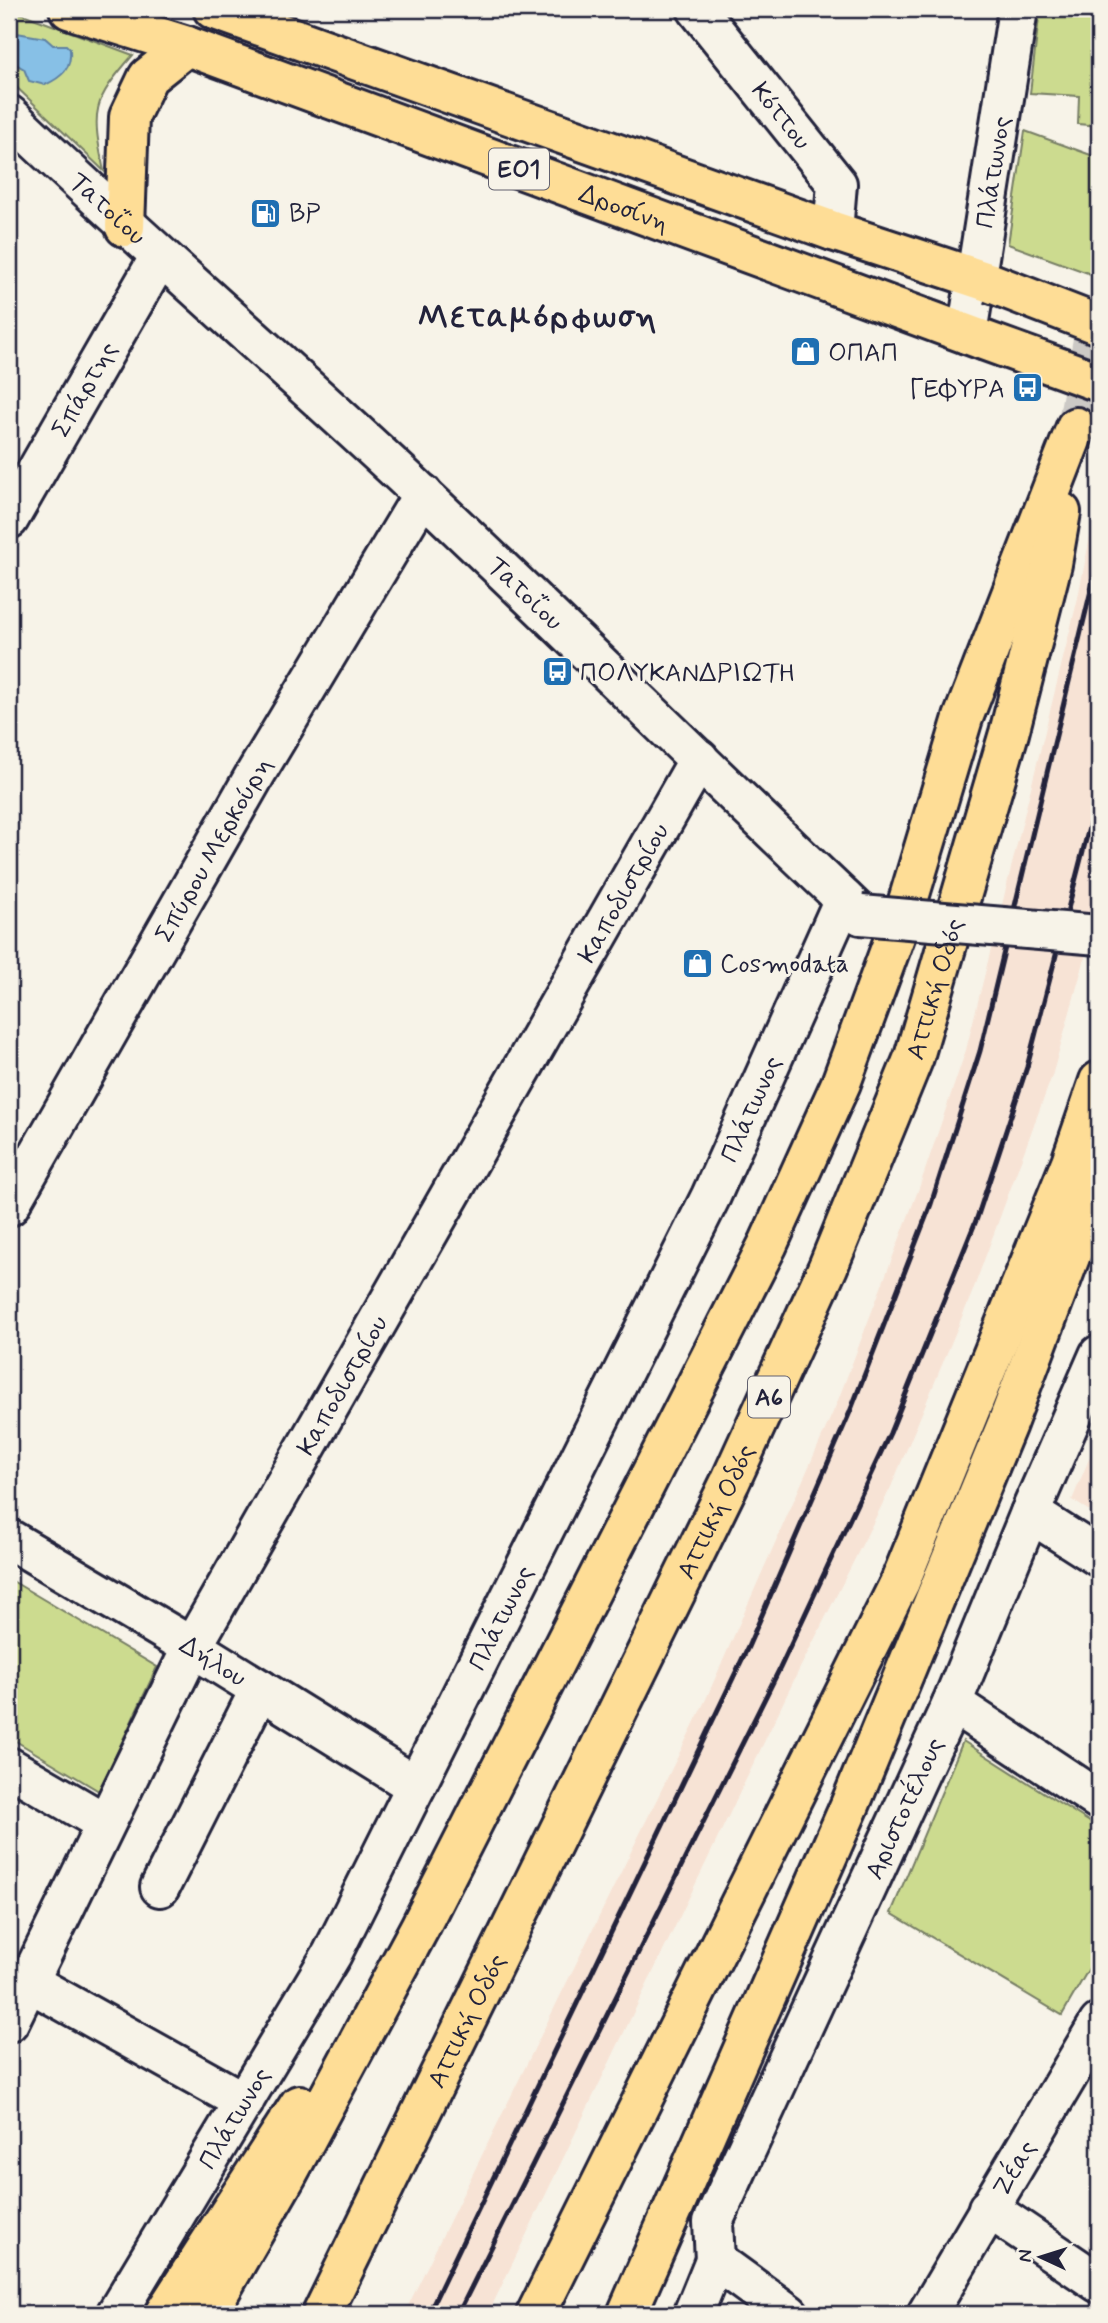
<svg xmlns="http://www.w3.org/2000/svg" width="1108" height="2323" font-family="Mynerve,sans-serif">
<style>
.built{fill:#f7e3d5}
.green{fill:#ccdb8f;stroke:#777e65;stroke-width:2}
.water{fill:#87c0e6;stroke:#5f81a2;stroke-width:2}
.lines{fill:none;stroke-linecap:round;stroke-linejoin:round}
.highway-tunnel{stroke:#ccc9c5;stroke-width:38;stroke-dasharray:38 19;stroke-linecap:butt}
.street-casing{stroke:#22223b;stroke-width:44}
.secondary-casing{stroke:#22223b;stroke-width:44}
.primary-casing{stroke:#22223b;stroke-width:44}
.highway-casing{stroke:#22223b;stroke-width:44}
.street{stroke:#f7f3e8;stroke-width:38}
.secondary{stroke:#f7f3e8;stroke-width:38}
.primary{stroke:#fedd96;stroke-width:38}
.highway{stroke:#fedd96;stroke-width:38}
.rail{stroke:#22223b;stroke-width:5}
.secondary-bridge-casing{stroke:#22223b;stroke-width:44;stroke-linecap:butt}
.primary-bridge-casing{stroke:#22223b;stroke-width:44;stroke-linecap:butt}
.secondary-bridge{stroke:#f7f3e8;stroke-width:38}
.primary-bridge{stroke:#fedd96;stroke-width:38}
.labels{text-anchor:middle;stroke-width:6;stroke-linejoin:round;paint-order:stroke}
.shield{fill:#f7f3e8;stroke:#62616f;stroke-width:2}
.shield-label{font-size:24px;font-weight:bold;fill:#22223b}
.street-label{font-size:26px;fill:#22223b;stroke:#f7f3e8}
.poi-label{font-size:26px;fill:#22223b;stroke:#f7f3e8;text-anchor:start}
.district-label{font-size:33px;font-weight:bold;letter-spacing:2px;fill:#22223b;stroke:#f7f3e8}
</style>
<rect width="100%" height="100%" fill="#f7f3e8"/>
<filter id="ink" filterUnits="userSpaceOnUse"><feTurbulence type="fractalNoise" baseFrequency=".0143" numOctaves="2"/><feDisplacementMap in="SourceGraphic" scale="14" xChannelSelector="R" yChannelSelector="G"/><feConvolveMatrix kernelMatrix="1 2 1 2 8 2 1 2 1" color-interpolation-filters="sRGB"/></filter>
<g filter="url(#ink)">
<!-- built -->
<path class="built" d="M1099,492V908L1052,1076L972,1293L891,1487L796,1676L488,2314H404L706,1699L837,1403L919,1188L966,1050L1077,602Z
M1099,1435V1509L1088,1510L1072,1500Z"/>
<!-- green -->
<path class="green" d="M9,9L133,55C92,102 91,110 104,171L9,80Z
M1040,9H1099V126L1078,124L1079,96L1030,93Z
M1025,131L1099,158V277L1008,244Z
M9,1579L157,1667L99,1791L9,1737Z
M963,1741L1099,1828V1951L1062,2015L891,1913Z"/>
<!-- water -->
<path class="water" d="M17,33L45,38L53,45H66L70,49C72,69 62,77 45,85L29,81L24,69L9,60V42Z"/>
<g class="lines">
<!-- highway-tunnel -->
<path class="highway-tunnel" d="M1076,427L1099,302"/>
<defs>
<g id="street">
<path id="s1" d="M697,9L837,184L833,231"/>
<path id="s2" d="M9,519L159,258"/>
<path id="s3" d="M9,1206L256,773L423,494"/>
<path d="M1030,1513L1099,1557"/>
<path id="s4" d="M9,1539L192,1647L416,1786"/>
<path d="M952,1703L1099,1800"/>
<path d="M9,1767L105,1823"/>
<path d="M160,1887L260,1689"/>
<path d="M29,1982L244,2102"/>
<path id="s5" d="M9,2022L192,1647L699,759"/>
<path d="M988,2208L1099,2283"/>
<path id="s6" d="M715,2260L713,2222L952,1703L1030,1513L1099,1355"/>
<path d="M715,2260L789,2314"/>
<path id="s7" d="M116,2314L332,1954L711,1196L844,899"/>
<path d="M693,2314L715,2260"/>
<path id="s8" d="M927,2314L1099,2023"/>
</g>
<g id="secondary">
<path id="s9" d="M9,115C143,244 285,365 420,492C569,632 713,776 861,915"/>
<path id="s10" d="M967,334L1018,9"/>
</g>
<g id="primary">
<path id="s11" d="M69,9L187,46L983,340"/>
<path d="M213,9L833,231L991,283"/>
<path d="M125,227L129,117L148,77L187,46"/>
</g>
<g id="highway">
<path d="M164,2314L299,2105"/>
<path d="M207,2314L287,2175L420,1927L768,1244L841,1083L908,901L963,718L1076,427"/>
<path id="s12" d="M322,2314L730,1482L828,1267L914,1057L1009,733L1052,564L1061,512"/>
<path d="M536,2314L900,1582L1071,1162L1099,1081"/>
<path d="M627,2314L850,1805L1007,1424L1099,1180"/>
</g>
</defs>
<!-- street casing -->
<use href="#street" class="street-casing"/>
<!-- secondary casing -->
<use href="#secondary" class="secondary-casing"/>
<!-- primary casing -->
<use href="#primary" class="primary-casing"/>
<!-- highway casing -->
<use href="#highway" class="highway-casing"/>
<!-- street -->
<use href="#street" class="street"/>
<!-- secondary -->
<use href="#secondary" class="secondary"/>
<!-- primary -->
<use href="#primary" class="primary"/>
<!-- highway -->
<use href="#highway" class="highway"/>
<!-- rail -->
<path class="rail" d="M428,2314L748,1647L850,1412L931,1204L980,1051L1099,557
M458,2314L780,1668L890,1433L977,1218L1027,1067L1099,789"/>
<defs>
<path id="secondary-bridge" d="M861,915L1099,935"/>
<path id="primary-bridge" d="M991,283L1099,325
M983,340L1099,382"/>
</defs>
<!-- secondary-bridge casing -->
<use href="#secondary-bridge" class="secondary-bridge-casing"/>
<!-- primary-bridge casing -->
<use href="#primary-bridge" class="primary-bridge-casing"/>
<!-- secondary-bridge -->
<use href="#secondary-bridge" class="secondary-bridge"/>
<!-- primary-bridge -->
<use href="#primary-bridge" class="primary-bridge"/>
</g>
</g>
<!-- icons -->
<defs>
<symbol id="fuel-square" viewBox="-11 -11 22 22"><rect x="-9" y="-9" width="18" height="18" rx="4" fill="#1f6fb2" stroke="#f7f3e8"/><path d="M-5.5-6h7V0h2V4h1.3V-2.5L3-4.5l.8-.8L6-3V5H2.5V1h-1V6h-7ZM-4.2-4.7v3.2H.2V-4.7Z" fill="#fff"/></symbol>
<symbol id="shop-square" viewBox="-11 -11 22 22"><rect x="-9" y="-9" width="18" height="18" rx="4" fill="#1f6fb2" stroke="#f7f3e8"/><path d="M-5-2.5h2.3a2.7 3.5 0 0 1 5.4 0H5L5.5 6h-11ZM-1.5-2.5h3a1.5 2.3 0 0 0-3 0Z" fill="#fff"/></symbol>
<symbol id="bus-square" viewBox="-11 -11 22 22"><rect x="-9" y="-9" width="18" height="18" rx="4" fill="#1f6fb2" stroke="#f7f3e8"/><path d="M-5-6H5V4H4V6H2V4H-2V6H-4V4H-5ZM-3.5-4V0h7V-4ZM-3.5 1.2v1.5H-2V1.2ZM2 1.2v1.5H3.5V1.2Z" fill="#fff"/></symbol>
</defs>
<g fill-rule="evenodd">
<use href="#fuel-square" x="248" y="196" width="35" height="35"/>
<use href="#shop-square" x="788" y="334" width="35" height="35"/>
<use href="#bus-square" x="1010" y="370" width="35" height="35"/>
<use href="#bus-square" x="540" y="654" width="35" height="35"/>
<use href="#shop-square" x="680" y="946" width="35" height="35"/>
</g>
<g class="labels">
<!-- shield labels -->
<g class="shield">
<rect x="489" y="148.5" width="60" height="41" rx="5"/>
<rect x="748" y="1376.5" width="42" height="41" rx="5"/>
</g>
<g class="shield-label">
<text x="519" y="177">ΕΟ1</text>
<text x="769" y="1405">Α6</text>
</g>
<!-- street labels -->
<g class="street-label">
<text dy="9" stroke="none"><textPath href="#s1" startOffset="136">Κόττου</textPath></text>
<text dy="9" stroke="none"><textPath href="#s10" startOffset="164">Πλάτωνος</textPath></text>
<text dy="9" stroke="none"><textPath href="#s11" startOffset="590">Δροσίνη</textPath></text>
<text dy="9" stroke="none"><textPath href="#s9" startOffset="136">Τατοΐου</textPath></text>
<text dy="9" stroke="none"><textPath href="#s2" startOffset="150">Σπάρτης</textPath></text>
<text dy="9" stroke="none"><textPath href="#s9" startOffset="704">Τατοΐου</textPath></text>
<text dy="9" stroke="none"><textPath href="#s3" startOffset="411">Σπύρου Μερκούρη</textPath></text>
<text dy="9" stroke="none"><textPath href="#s5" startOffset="1286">Καποδιστρίου</textPath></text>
<text dy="9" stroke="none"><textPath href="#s12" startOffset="1461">Αττική Οδός</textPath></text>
<text dy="9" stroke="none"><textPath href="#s7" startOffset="1363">Πλάτωνος</textPath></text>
<text dy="9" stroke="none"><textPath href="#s5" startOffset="719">Καποδιστρίου</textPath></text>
<text dy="9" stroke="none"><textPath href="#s12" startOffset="894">Αττική Οδός</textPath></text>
<text dy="9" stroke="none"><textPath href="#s7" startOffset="796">Πλάτωνος</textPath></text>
<text dy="9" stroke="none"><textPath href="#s4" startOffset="238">Δήλου</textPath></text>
<text dy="9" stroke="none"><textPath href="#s6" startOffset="494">Αριστοτέλους</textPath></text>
<text dy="9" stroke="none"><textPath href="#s12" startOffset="327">Αττική Οδός</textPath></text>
<text dy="9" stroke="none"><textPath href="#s7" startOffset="229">Πλάτωνος</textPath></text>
<text dy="9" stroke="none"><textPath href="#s8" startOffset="170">Ζέας</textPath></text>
</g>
<!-- poi labels -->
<g class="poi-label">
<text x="289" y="222">BP</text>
<text x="828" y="361">ΟΠΑΠ</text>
<text x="1005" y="397" text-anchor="end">ΓΕΦΥΡΑ</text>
<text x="580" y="681">ΠΟΛΥΚΑΝΔΡΙΩΤΗ</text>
<text x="720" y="972">Cosmodata</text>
</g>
<!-- district labels -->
<g class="district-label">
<text x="538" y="327">Μεταμόρφωση</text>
</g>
</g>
<!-- margin -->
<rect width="1108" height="2323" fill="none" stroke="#f7f3e8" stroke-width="35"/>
<rect x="18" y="18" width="1073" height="2288" fill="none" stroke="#22223b" stroke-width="2.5" filter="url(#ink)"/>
<!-- north arrow -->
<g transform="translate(1041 2257) rotate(274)" stroke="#f7f3e8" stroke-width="5" paint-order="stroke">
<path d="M0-5L12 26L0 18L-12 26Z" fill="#22223b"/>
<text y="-10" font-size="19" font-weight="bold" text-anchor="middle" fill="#22223b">N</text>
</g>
</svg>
